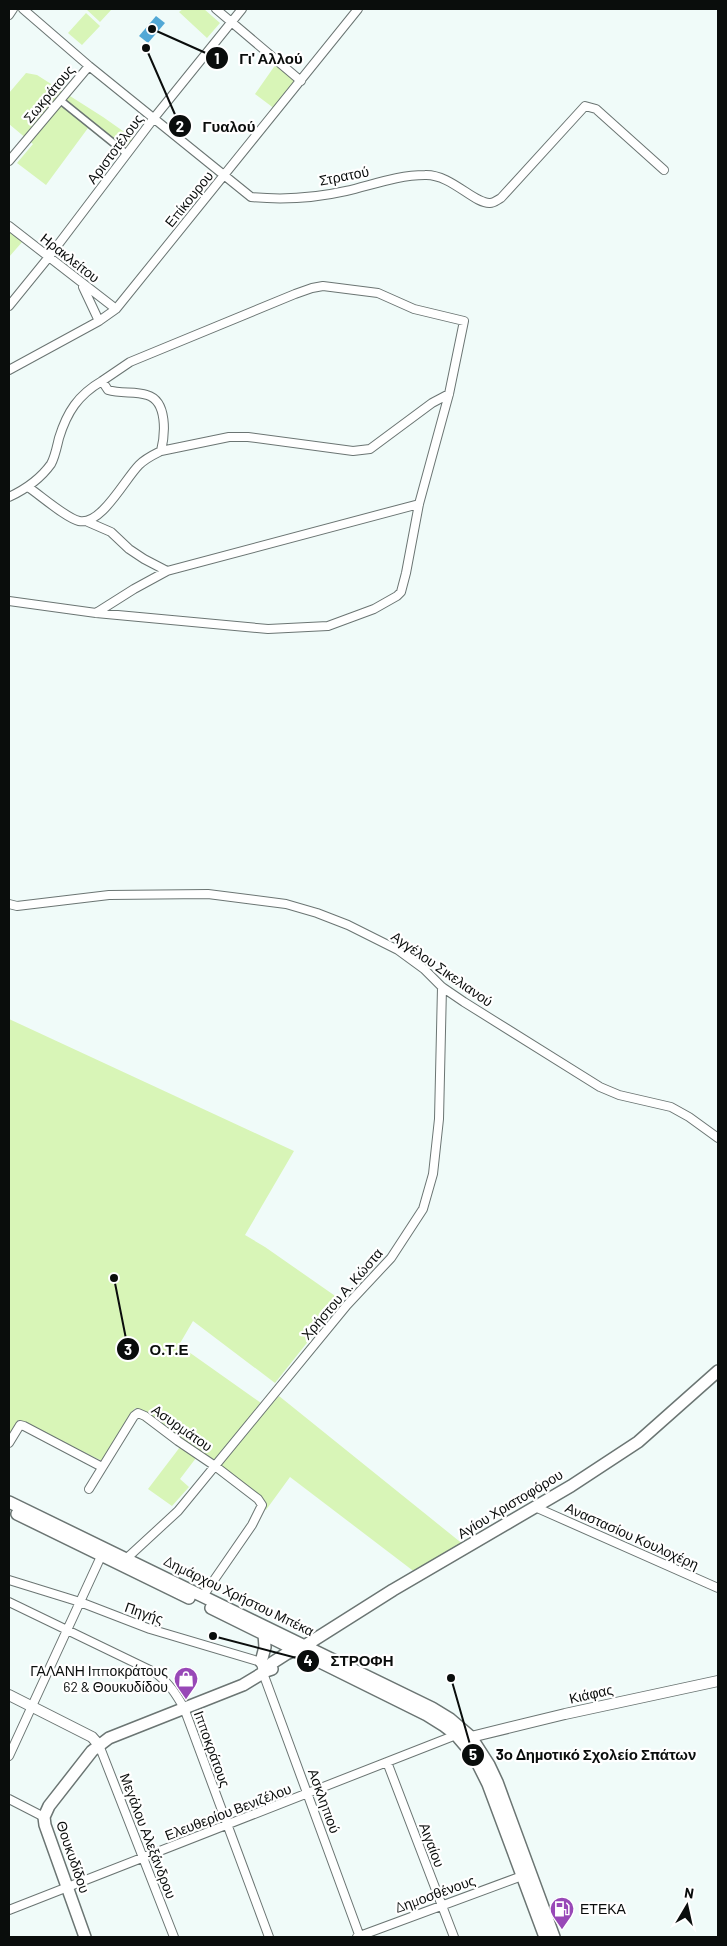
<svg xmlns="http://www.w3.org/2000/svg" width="727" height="1946" font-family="Barlow,sans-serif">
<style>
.green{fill:#d8f5b7}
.water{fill:#52a8d6}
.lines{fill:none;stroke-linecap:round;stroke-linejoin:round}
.pedestrian-casing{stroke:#6b7573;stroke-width:9}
.minor-casing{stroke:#6b7573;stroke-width:10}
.tertiary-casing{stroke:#6b7573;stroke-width:12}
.secondary-casing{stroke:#6b7573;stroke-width:14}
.pedestrian{stroke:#fff;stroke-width:6}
.minor{stroke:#fff;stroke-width:8}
.tertiary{stroke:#fff;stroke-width:10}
.secondary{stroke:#fff;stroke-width:11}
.labels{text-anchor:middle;stroke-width:4.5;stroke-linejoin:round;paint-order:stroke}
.street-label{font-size:14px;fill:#0a0d0c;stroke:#fff}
.poi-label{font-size:14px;fill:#0a0d0c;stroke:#fff;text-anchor:end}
.leader{fill:none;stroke:#0a0d0c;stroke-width:2}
.callout-dot{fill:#0a0d0c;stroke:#fff;stroke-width:2}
.mark-label{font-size:15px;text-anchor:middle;font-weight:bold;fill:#fff}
.callout-label{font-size:15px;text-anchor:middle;font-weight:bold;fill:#0a0d0c;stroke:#fff;stroke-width:4.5;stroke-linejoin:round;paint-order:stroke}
</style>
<rect width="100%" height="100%" fill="#f0fbf9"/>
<!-- green -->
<path class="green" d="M86,9H112L100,22Z
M183,9H204L220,23L207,38L179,12Z
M86,13L100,26L82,45L68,33Z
M276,64L301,84L279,112L255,94Z
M26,73L37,75L103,117L140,143L128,159L88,128L46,185L17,163L33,144L9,124V93Z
M9,231L23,241L9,257Z
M9,1019L294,1151L245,1235L265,1247L341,1300L275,1383L193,1321L179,1345L268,1408L279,1396L464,1545L416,1573L290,1477L266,1510L196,1458L180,1479L189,1487L172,1506L148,1489L180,1447L138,1417L139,1411L135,1408L104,1462L18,1420L9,1437Z"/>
<!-- water -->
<path class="water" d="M156,16L165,23L148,43L139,36Z"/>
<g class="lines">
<defs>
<path id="pedestrian" d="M60,100L127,154"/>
<path id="minor" d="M23,9L89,66L251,197C282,200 315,198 346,191C372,185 398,175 425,175C451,174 474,204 490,203C494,203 497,200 501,198L585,106L596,109L664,170
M216,9L301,81
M9,15L13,9
M9,161L89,66
M9,226L116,309
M83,287L99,321
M9,306L48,258L154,118L242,9
M9,370L99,321L116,309L358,9
M161,451L229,437H248L353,451L370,449L432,403L449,394
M9,497C24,490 41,478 51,464C55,457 57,446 59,438C67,412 78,395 102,381
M88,522L111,532L129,549L144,559L167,571
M9,601L96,613L268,629L328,626L374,609L397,596L401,592L406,573L419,504L449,394L464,321L414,309L378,293L323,286L312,288L295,294L130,362L102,381L108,390C121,394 135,391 147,395C168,401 165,435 161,451C153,455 146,458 139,465C125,479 101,526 79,521C66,518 40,495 28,487
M96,613L134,589L167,571L419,504
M9,904L17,906L109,895L208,894L286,904L317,913L348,925L398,950L424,969L442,987L464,1002L600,1087L619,1095L671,1107L689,1117L718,1138
M9,1443L20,1425L24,1426L102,1467
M89,1489L134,1416L138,1413L145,1416L178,1441L215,1466L258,1499L262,1505L252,1525L203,1596
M535,1507L718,1588
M127,1558L178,1511L347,1305L391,1258L423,1209L433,1174L439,1119L442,987
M9,1580L80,1602L150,1629L261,1662L263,1673L360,1937
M9,1602L156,1673C169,1683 176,1694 184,1708L269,1937
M99,1745L174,1937
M9,1756L103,1552
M387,1762L454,1937
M9,1799L44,1817
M9,1910L456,1735
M357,1937L522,1876"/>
<path id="tertiary" d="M9,1695L92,1737L99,1745
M471,1737L565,1714L718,1681"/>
<path id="secondary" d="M9,1502L432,1708L450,1719L471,1737L489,1765L497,1782L554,1937
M17,1514L189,1598
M211,1608L427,1715L443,1725L456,1735L474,1756L488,1784L545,1937
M261,1662L265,1647L264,1634
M266,1671L272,1663L286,1654L306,1645L393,1590L571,1486L638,1442L718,1371
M85,1937L45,1825L44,1817L49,1806L92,1751L109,1738L243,1685L266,1671L272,1669"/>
</defs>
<!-- pedestrian casing -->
<use href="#pedestrian" class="pedestrian-casing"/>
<!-- minor casing -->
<use href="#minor" class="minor-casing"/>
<!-- tertiary casing -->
<use href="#tertiary" class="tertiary-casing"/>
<!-- secondary casing -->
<use href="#secondary" class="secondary-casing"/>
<!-- pedestrian -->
<use href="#pedestrian" class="pedestrian"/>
<!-- minor -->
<use href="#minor" class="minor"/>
<!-- tertiary -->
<use href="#tertiary" class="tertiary"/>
<!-- secondary -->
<use href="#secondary" class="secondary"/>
</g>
<!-- icons -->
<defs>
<symbol id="shop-pin" viewBox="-11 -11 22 30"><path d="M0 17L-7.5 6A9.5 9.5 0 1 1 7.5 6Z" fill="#9848b7" stroke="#fff"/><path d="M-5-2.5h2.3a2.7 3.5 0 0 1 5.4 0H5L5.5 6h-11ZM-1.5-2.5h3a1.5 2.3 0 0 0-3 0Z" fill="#fff"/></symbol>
<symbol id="fuel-pin" viewBox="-11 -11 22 30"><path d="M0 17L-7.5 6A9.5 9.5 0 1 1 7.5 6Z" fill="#9848b7" stroke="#fff"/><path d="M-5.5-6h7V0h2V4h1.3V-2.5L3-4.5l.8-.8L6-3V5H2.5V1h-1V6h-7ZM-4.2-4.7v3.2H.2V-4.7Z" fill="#fff"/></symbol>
</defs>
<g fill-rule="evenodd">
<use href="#shop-pin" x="172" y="1665" width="28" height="38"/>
<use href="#fuel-pin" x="548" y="1895" width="28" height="38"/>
</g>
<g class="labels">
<!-- street labels -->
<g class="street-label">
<text transform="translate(49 94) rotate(-50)" y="5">Σωκράτους</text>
<text transform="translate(115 149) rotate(-53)" y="5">Αριστοτέλους</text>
<text transform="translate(344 176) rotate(-11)" y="5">Στρατού</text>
<text transform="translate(189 199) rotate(-51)" y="5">Επίκουρου</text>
<text transform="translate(70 258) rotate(38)" y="5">Ηρακλείτου</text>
<text transform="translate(442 969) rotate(35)" y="5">Αγγέλου Σικελιανού</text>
<text transform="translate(342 1294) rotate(-49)" y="5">Χρήστου Α. Κώστα</text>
<text transform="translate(182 1428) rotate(35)" y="5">Ασυρμάτου</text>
<text transform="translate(510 1504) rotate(-31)" y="5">Αγίου Χριστοφόρου</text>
<text transform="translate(632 1536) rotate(24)" y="5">Αναστασίου Κουλοχέρη</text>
<text transform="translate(239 1596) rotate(26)" y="5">Δημάρχου Χρήστου Μπέκα</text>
<text transform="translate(144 1613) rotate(19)" y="5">Πηγής</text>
<text transform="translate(591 1694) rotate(-13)" y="5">Κιάφας</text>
<text transform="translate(212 1749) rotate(70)" y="5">Ιπποκράτους</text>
<text transform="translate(324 1801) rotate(70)" y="5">Ασκληπιού</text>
<text transform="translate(228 1812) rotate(-21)" y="5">Ελευθερίου Βενιζέλου</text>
<text transform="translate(148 1836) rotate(69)" y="5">Μεγάλου Αλεξάνδρου</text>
<text transform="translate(432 1845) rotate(69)" y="5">Αιγαίου</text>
<text transform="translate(73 1857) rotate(71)" y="5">Θουκυδίδου</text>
<text transform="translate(435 1894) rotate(-20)" y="5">Δημοσθένους</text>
</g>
<!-- poi labels -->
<g class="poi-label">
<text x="168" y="1676">ΓΑΛΑΝΗ Ιπποκράτους<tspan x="168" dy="16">62 &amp; Θουκυδίδου</tspan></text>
<text x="580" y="1914" text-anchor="start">ΕΤΕΚΑ</text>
</g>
</g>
<!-- callouts -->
<path class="leader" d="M152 29L217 58M146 48L180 126M114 1278L128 1349M213 1636L308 1661M451 1678L473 1755"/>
<g class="callout-dot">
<circle cx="152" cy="29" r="5"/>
<circle cx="146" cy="48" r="5"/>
<circle cx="114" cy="1278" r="5"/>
<circle cx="213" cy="1636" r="5"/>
<circle cx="451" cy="1678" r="5"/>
<circle cx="217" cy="58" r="12"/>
<circle cx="180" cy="126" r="12"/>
<circle cx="128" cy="1349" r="12"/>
<circle cx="308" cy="1661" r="12"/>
<circle cx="473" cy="1755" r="12"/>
</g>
<g class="mark-label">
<text x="217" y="64">1</text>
<text x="180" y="132">2</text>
<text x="128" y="1355">3</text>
<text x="308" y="1666">4</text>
<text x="473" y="1760">5</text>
</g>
<g class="callout-label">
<text x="271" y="64">Γι' Αλλού</text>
<text x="229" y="132">Γυαλού</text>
<text x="169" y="1355">Ο.Τ.Ε</text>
<text x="362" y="1666">ΣΤΡΟΦΗ</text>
<text x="596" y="1760">3ο Δημοτικό Σχολείο Σπάτων</text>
</g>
<!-- border -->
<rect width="727" height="1946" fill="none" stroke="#0a0d0c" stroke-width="20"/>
<!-- north arrow -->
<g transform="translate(687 1906) rotate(9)" stroke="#ffffff" stroke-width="4" paint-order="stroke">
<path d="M0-4L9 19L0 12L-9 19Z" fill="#0a0d0c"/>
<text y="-8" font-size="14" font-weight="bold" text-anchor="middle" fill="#0a0d0c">N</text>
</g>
</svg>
